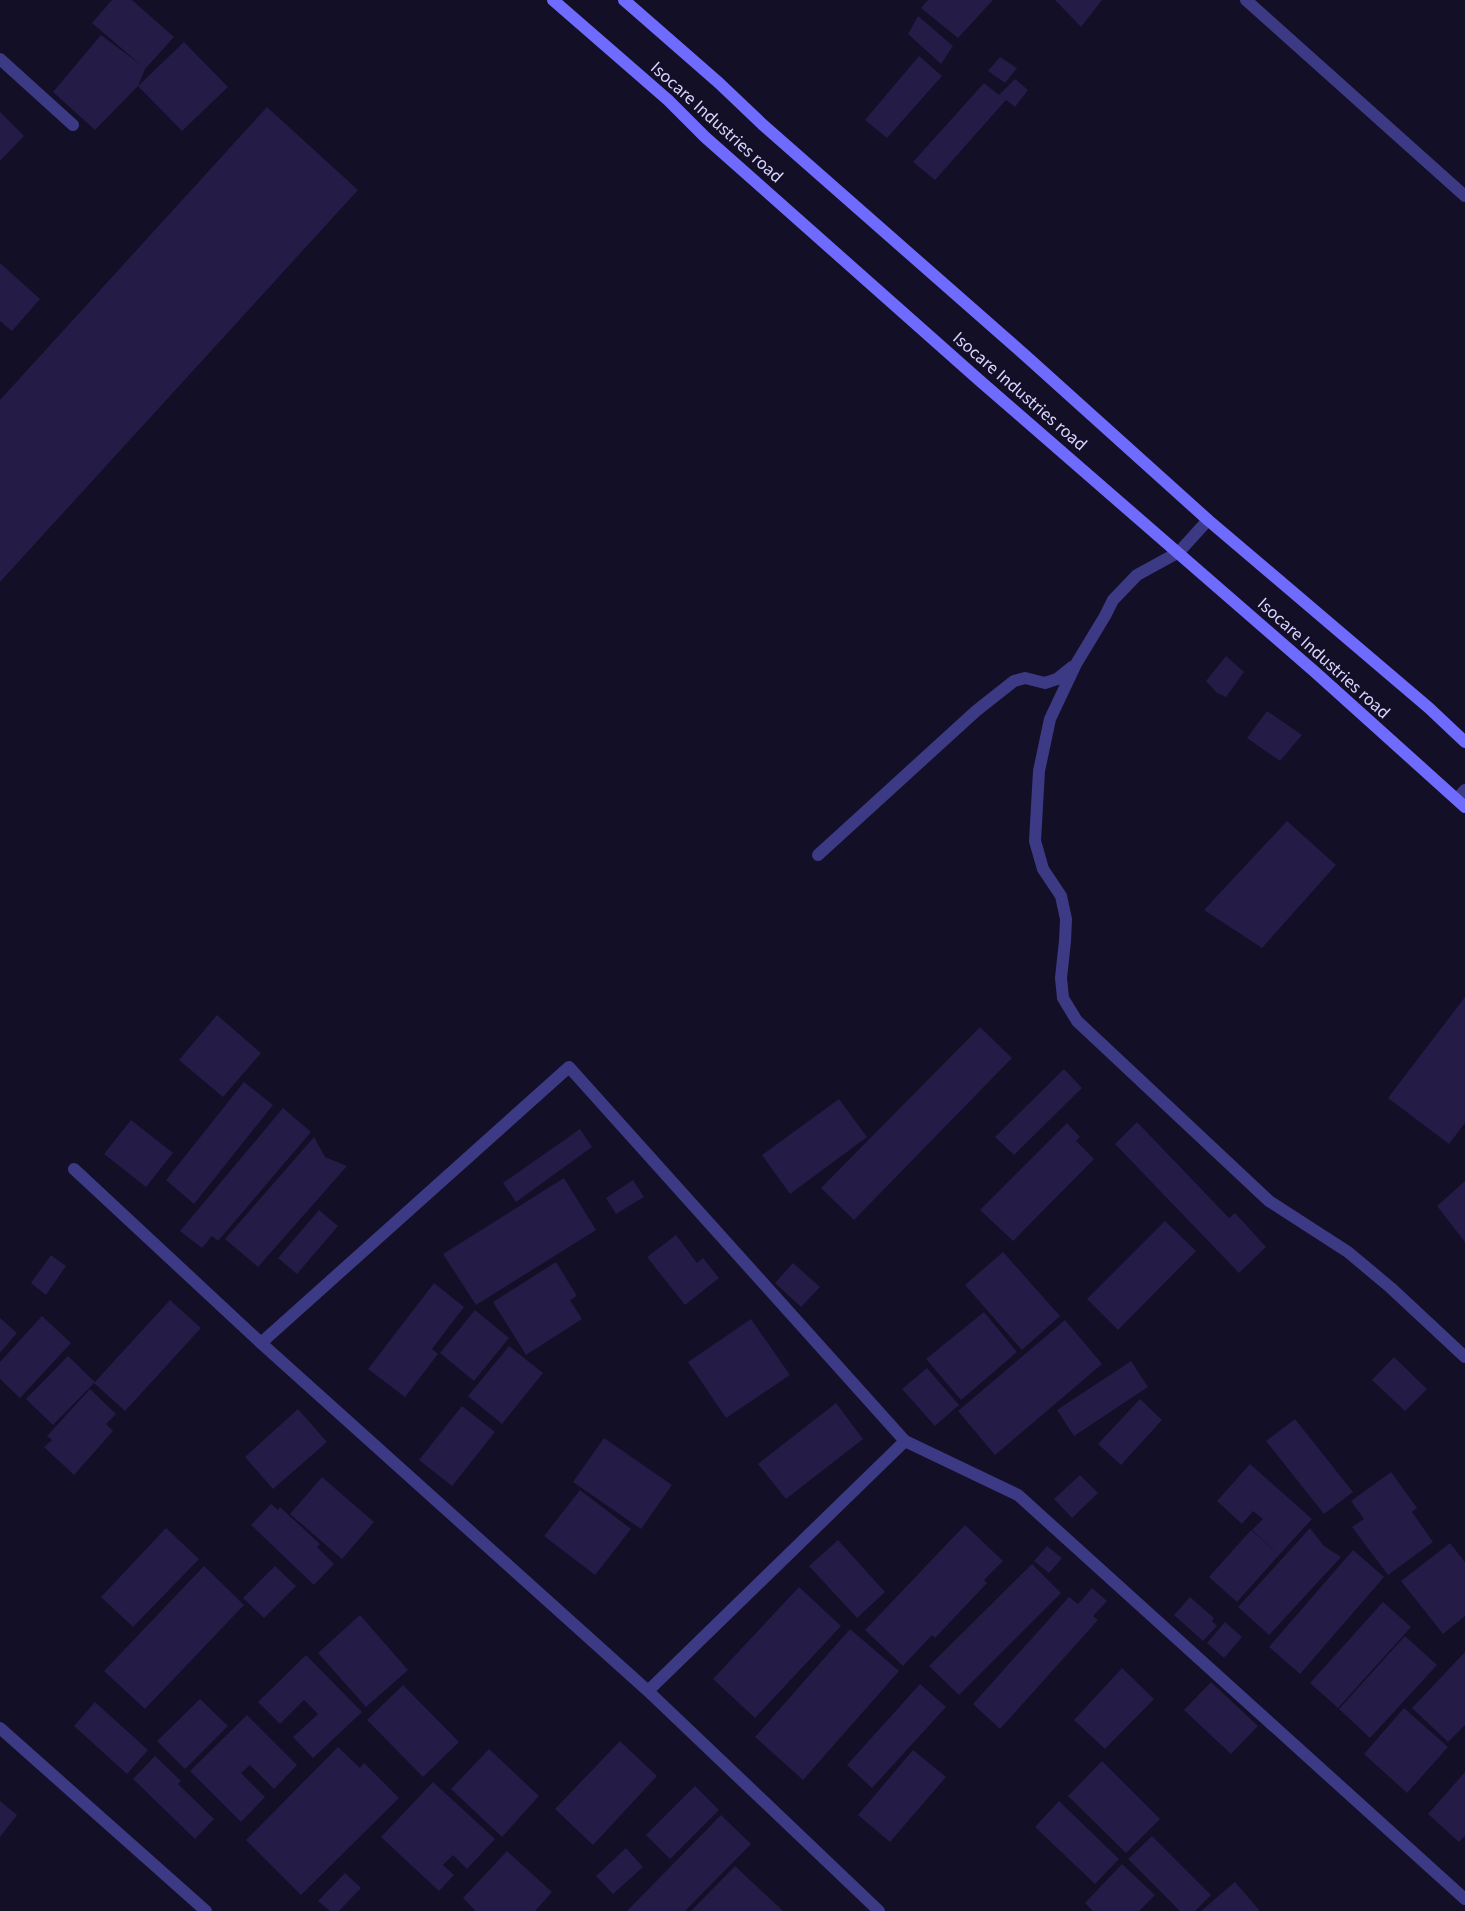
<svg xmlns="http://www.w3.org/2000/svg" width="1465" height="1911" font-family="'Source Sans 3',sans-serif">
<style>
.building{fill:#241b47}
.lines{fill:none;stroke-linecap:round;stroke-linejoin:round}
.street{stroke:#3d3a85;stroke-width:12}
.secondary{stroke:#6f6bff;stroke-width:12}
.labels{text-anchor:middle;stroke-width:4;stroke-linejoin:round;paint-order:stroke}
.street-label{font-size:18px;fill:#d9d4ff;stroke:#130f26}
</style>
<rect width="100%" height="100%" fill="#130f26"/>
<!-- building -->
<path class="building" d="M112,0H132L174,37L145,69L138,86L95,130L53,92L101,35L141,65L92,23Z
M928,0H993L958,38L921,8Z
M1055,0H1102L1081,27Z
M918,16L953,46L941,64L908,34Z
M184,42L228,87L182,131L138,86Z
M919,56L942,76L887,138L865,120Z
M1000,57L1017,68L1005,83L988,71Z
M1015,79L1028,90L1015,107L1006,100L935,180L913,162L984,83L999,95Z
M267,107L358,190L0,582V400Z
M0,112L24,136L0,161Z
M0,263L40,299L12,331L0,321Z
M1226,656L1244,672L1226,697L1217,693L1206,681Z
M1267,711L1302,735L1280,761L1247,738Z
M1287,821L1336,865L1262,948L1204,910Z
M1465,997V1123L1449,1144L1388,1098Z
M217,1015L261,1053L223,1097L179,1060Z
M980,1027L1012,1058L854,1220L821,1188Z
M1064,1069L1082,1088L1014,1155L995,1137Z
M244,1082L273,1105L194,1204L166,1180Z
M839,1099L867,1137L790,1194L762,1155Z
M283,1108L311,1132L218,1241L212,1236L202,1248L180,1231Z
M131,1120L173,1153L146,1187L104,1154Z
M1137,1122L1229,1218L1235,1213L1266,1247L1239,1273L1115,1144Z
M1067,1123L1080,1137L1076,1141L1094,1159L1013,1241L980,1210Z
M580,1129L592,1147L516,1202L503,1183Z
M314,1137L325,1157L347,1166L258,1267L225,1239Z
M564,1178L596,1230L476,1305L443,1254Z
M633,1180L644,1197L616,1214L606,1198Z
M1465,1181V1242L1437,1206Z
M319,1210L338,1226L297,1274L278,1258Z
M1165,1221L1196,1251L1118,1330L1087,1299Z
M676,1235L697,1263L703,1258L719,1278L685,1305L647,1257Z
M1003,1252L1060,1316L1022,1350L965,1285Z
M51,1255L66,1266L46,1295L31,1283Z
M556,1262L577,1296L570,1300L582,1319L526,1355L493,1302Z
M793,1263L820,1287L801,1307L775,1283Z
M434,1283L464,1307L432,1349L438,1354L405,1397L368,1369Z
M170,1300L201,1328L125,1411L94,1383Z
M475,1310L509,1338L474,1381L440,1353Z
M984,1312L1017,1352L961,1400L926,1359Z
M42,1316L71,1343L20,1398L0,1379V1362Z
M0,1318L17,1333L0,1353Z
M751,1319L790,1375L726,1418L688,1362Z
M1065,1320L1102,1364L995,1455L958,1411Z
M509,1346L543,1373L502,1424L468,1396Z
M68,1356L95,1382L53,1425L26,1399Z
M1394,1357L1427,1389L1405,1411L1372,1380Z
M1131,1361L1148,1387L1074,1436L1057,1410Z
M927,1368L959,1405L935,1426L902,1389Z
M90,1389L116,1414L106,1424L113,1431L74,1475L44,1447L52,1440L47,1436Z
M1140,1399L1162,1420L1121,1465L1098,1444Z
M836,1403L863,1439L786,1499L758,1464Z
M462,1406L495,1432L452,1486L419,1460Z
M298,1409L327,1442L273,1489L245,1457Z
M1295,1419L1353,1492L1324,1514L1266,1441Z
M604,1438L672,1485L641,1529L573,1482Z
M1250,1464L1312,1519L1279,1555L1252,1530L1263,1519L1253,1511L1242,1524L1217,1501Z
M1391,1472L1417,1508L1412,1512L1433,1542L1388,1575L1352,1527L1364,1519L1351,1501Z
M1080,1475L1098,1493L1072,1518L1054,1499Z
M322,1477L374,1522L342,1559L290,1514Z
M580,1490L631,1529L595,1575L544,1536Z
M271,1504L278,1510L280,1507L320,1544L317,1547L334,1564L314,1585L251,1525Z
M965,1525L1003,1561L984,1580L987,1583L935,1638L932,1635L903,1666L865,1630Z
M166,1528L199,1559L133,1627L101,1597Z
M1310,1528L1324,1546L1341,1557L1269,1635L1238,1607Z
M1251,1530L1279,1555L1237,1602L1209,1577Z
M838,1540L885,1592L857,1618L809,1566Z
M1450,1543L1465,1562V1616L1443,1634L1401,1581Z
M1047,1546L1062,1558L1049,1573L1034,1561Z
M1353,1550L1384,1577L1300,1674L1269,1647Z
M1032,1564L1061,1593L959,1695L929,1666Z
M204,1566L244,1605L145,1709L104,1671Z
M275,1566L296,1586L264,1618L243,1598Z
M799,1587L841,1626L755,1718L713,1679Z
M1092,1588L1107,1601L1093,1616L1098,1620L1000,1729L973,1704L1069,1597L1078,1604Z
M1190,1597L1214,1618L1212,1621L1217,1626L1203,1641L1174,1615Z
M1383,1602L1411,1627L1338,1708L1310,1683Z
M360,1615L408,1670L366,1707L318,1653Z
M1225,1622L1242,1637L1224,1658L1207,1643Z
M850,1629L899,1671L803,1780L755,1737Z
M1405,1636L1437,1665L1370,1738L1339,1709Z
M1465,1652V1725L1448,1742L1412,1708Z
M306,1655L362,1712L313,1758L293,1737L318,1714L304,1700L280,1724L258,1702Z
M1122,1668L1154,1699L1105,1749L1074,1720Z
M1211,1682L1258,1726L1231,1754L1184,1710Z
M920,1684L946,1707L872,1788L847,1765Z
M403,1685L459,1742L423,1777L367,1720Z
M200,1699L228,1726L185,1769L157,1741Z
M95,1702L148,1750L127,1774L74,1726Z
M1404,1708L1448,1747L1407,1793L1364,1754Z
M247,1715L297,1765L274,1789L250,1765L241,1773L265,1797L241,1822L190,1771Z
M620,1741L657,1776L593,1845L555,1809Z
M338,1747L360,1768L364,1763L399,1798L301,1895L246,1840Z
M489,1749L539,1796L502,1837L451,1789Z
M913,1750L946,1777L890,1842L858,1815Z
M155,1756L181,1781L178,1784L214,1819L195,1839L133,1779Z
M1102,1761L1160,1819L1126,1853L1068,1796Z
M1465,1772V1836L1459,1842L1428,1814Z
M433,1782L495,1839L467,1869L453,1855L443,1865L454,1875L439,1891L381,1837Z
M695,1786L719,1810L670,1859L646,1835Z
M0,1801L17,1815L0,1837Z
M1059,1801L1119,1859L1095,1884L1035,1827Z
M721,1815L751,1844L685,1911H627Z
M1152,1836L1211,1895L1195,1911H1180L1128,1859Z
M626,1848L643,1867L613,1894L596,1876Z
M507,1851L552,1892L535,1911H474L475,1910L463,1898Z
M1122,1864L1155,1895L1139,1911H1093L1085,1903Z
M735,1866L783,1911H691Z
M345,1873L361,1888L339,1911H330L318,1901Z
M1235,1882L1260,1911H1201Z"/>
<g class="lines">
<!-- street -->
<path class="street" d="M1246,0L1465,196
M0,59L73,125
M1208,520L1179,552L1137,575L1113,600L1105,616L1076,664L1050,719L1039,771L1035,841L1043,869L1061,896L1066,919L1065,941L1061,978L1063,998L1077,1021L1269,1201L1348,1252L1391,1288L1465,1357
M1457,799L1465,790
M818,855L976,711L1014,681L1025,678L1045,683L1057,679L1072,667
M74,1169L261,1343L569,1067L905,1441L1018,1495L1465,1899
M261,1343L648,1691L879,1911
M648,1691L905,1441
M0,1728L206,1911"/>
<!-- secondary -->
<path class="secondary" d="M553,0L668,100L705,137L979,380L1315,672L1465,807
M624,0L719,83L762,124L1027,357L1208,520L1429,708L1465,742"/>
</g>
<g class="labels">
<!-- street labels -->
<g class="street-label">
<text transform="translate(717 122) rotate(42)" y="6">Isocare Industries road</text>
<text transform="translate(1020 391) rotate(41)" y="6">Isocare Industries road</text>
<text transform="translate(1324 658) rotate(42)" y="6">Isocare Industries road</text>
</g>
</g>
</svg>
